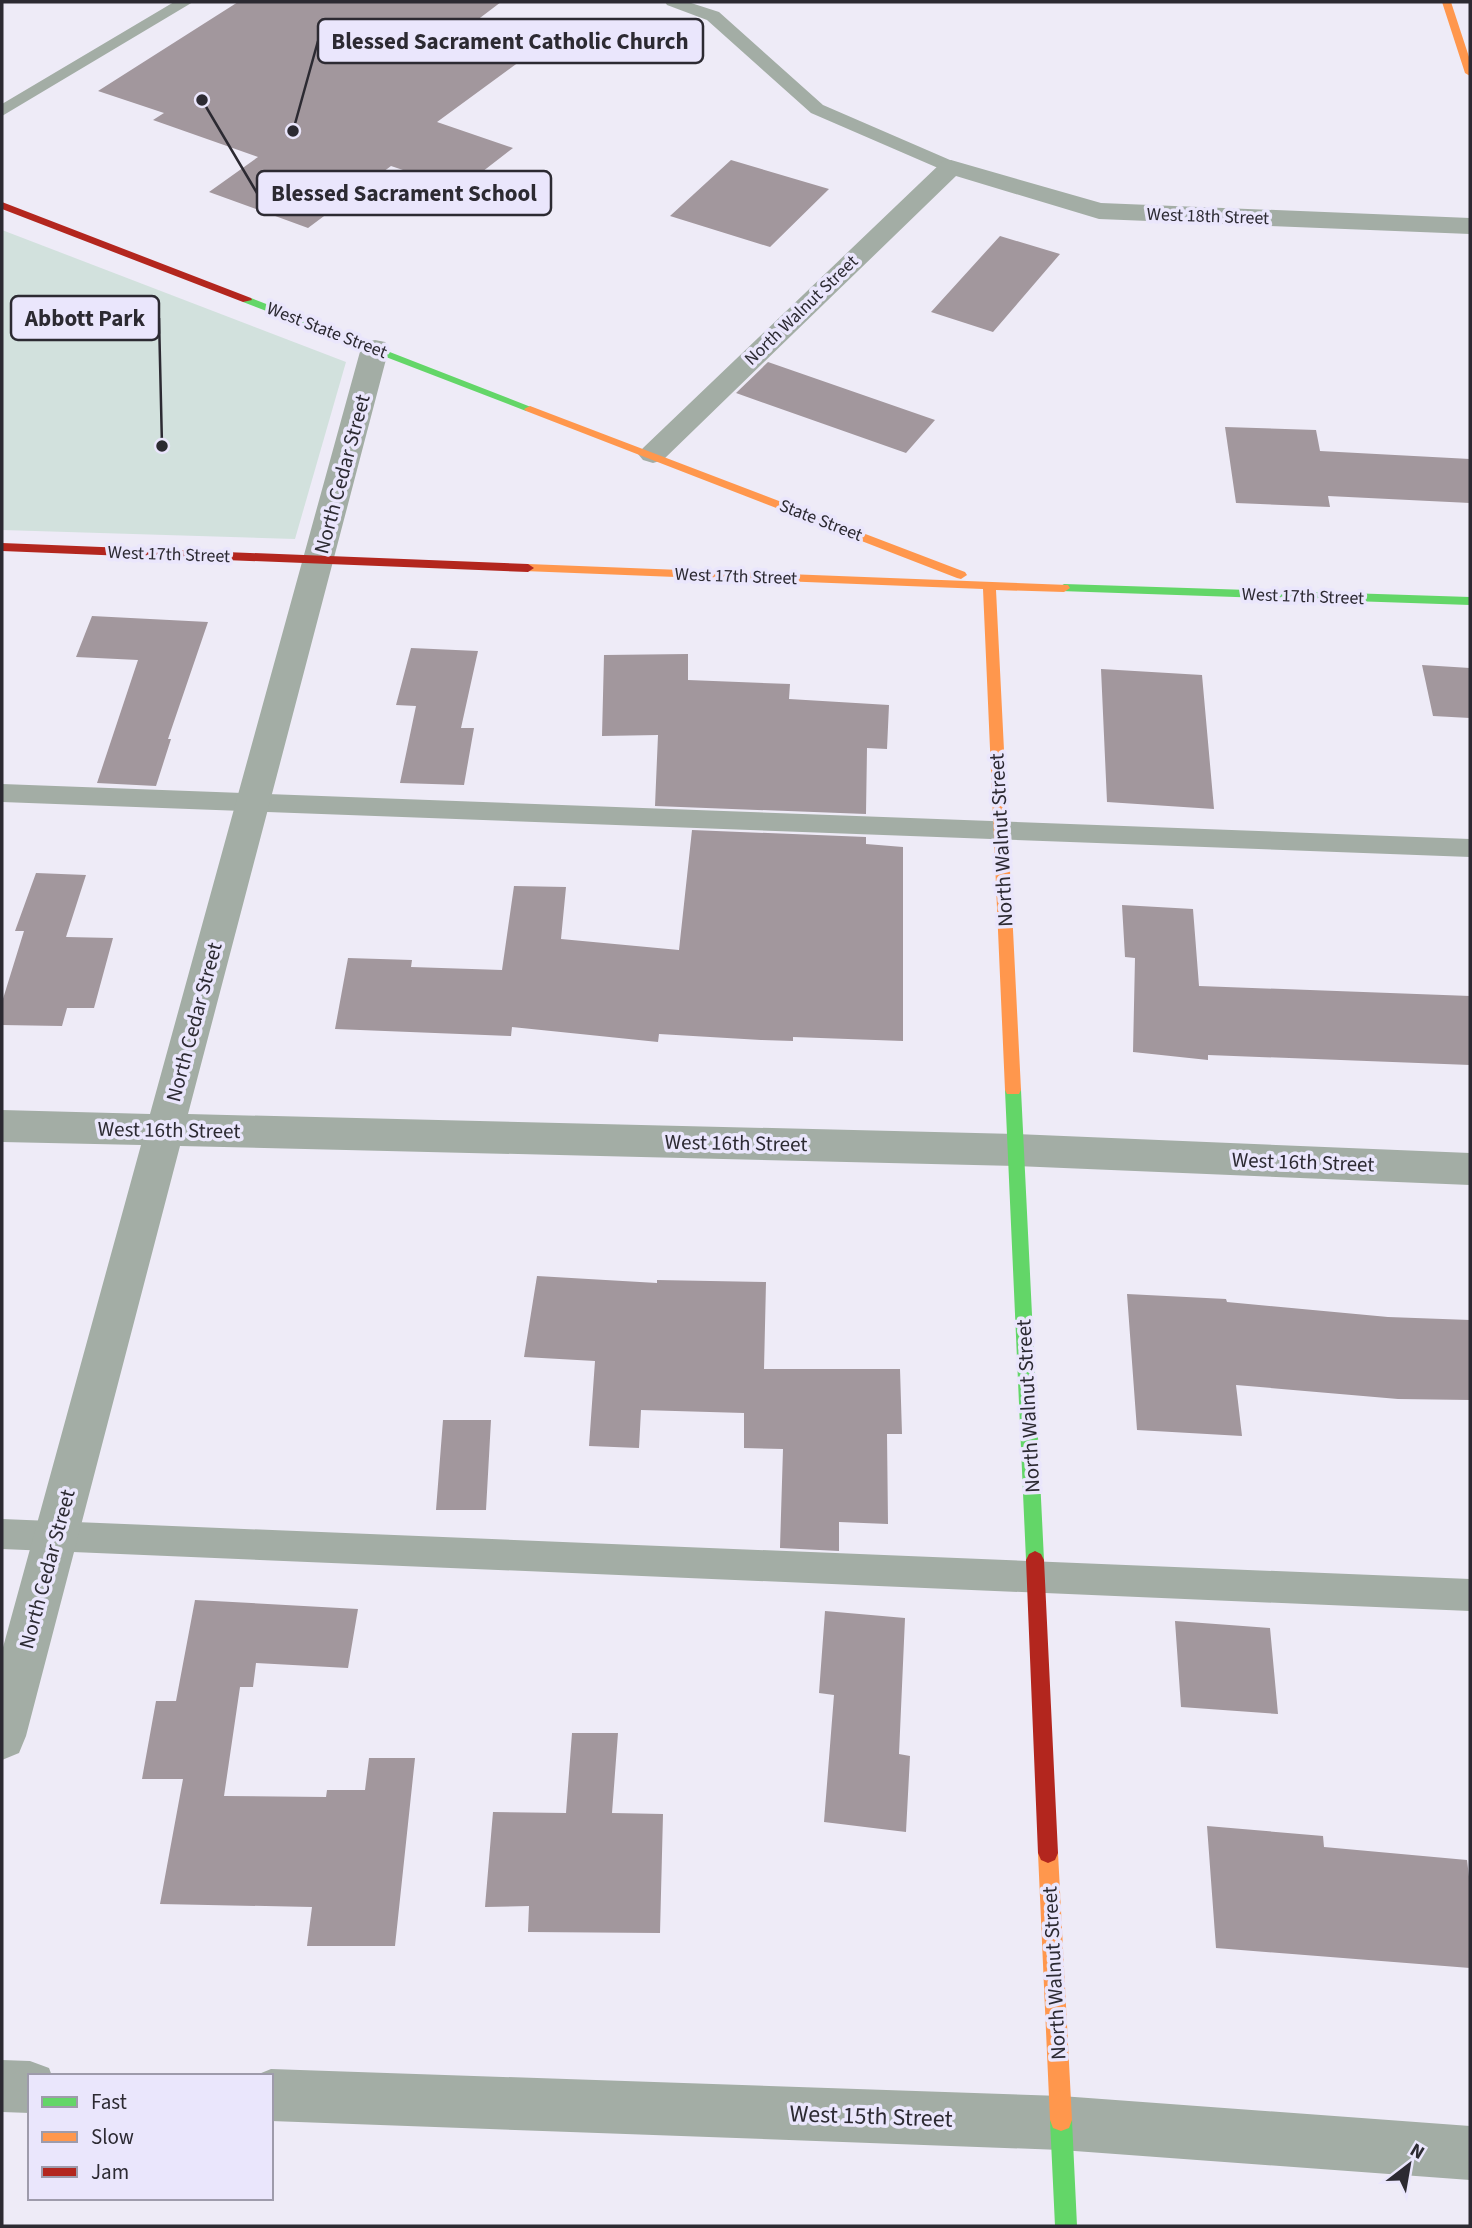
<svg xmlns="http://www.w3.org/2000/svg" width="1472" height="2228" font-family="'Source Sans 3',sans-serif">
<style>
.green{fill:#d2e1dd}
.building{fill:#a2979d}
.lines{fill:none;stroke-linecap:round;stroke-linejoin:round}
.lane{fill:#a3ada5;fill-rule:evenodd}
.street{fill:#a3ada5;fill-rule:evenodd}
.fast{fill:#63d668;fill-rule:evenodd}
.slow{fill:#ff974d;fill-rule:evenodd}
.jam{fill:#b3261e;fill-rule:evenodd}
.labels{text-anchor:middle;stroke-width:7;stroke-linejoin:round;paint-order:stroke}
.far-street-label{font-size:18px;fill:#2c2a32;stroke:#eae6fc}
.street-label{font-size:21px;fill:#2c2a32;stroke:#eae6fc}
.near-street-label{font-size:24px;fill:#2c2a32;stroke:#eae6fc}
.leader{fill:none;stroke:#2c2a32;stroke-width:2.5}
.callout-dot{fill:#2c2a32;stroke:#eae6fc;stroke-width:2.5}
.callout{fill:#eae6fc;stroke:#2c2a32;stroke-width:2.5}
.callout-label{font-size:23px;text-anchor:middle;font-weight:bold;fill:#2c2a32}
</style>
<rect width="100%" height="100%" fill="#eeebf7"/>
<!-- green -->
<path class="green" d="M2,230L346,362L295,539L2,530Z"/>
<!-- building -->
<path class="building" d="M238,2H501L468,27L538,48L437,122L513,148L460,189L391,166L308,228L209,192L258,157L153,120L164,113L98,91Z
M731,160L829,189L770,247L670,216Z
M1000,236L1060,254L993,332L931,312Z
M768,362L935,420L906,453L736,393Z
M1225,427L1316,430L1320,451L1470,459V503L1328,496L1330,507L1236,503Z
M92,616L208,622L168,739H171L156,786L97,783L138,660L76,657Z
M411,648L478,651L461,728H474L464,785L400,783L416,706L396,705Z
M688,654V680L790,684L789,699L889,705L887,749L867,748L866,814L655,806L658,735L602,736L604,655Z
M1422,665L1470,668V718L1433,716Z
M1101,669L1202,675L1214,809L1107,802Z
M692,830L866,837V844L903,847V1041L793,1037V1041L761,1040L659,1034L658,1042L512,1027L511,1036L335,1029L348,958L412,960L411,967L502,970L514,886L566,887L561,939L679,950Z
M36,873L86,875L66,937L113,938L94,1008H67L62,1026L2,1025V1002L24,931H15Z
M1122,905L1193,909L1199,986L1470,996V1065L1208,1055V1060L1133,1052L1135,958L1125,957Z
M537,1276L657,1283V1280L766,1282L764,1369H900L902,1434H887L888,1524L839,1522V1551L780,1548L783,1449L744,1448V1413L641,1410L639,1448L589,1446L595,1361L524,1357Z
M1127,1294L1226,1299L1227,1302L1388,1317L1470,1320V1400L1398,1399L1236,1385L1242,1436L1137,1430Z
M443,1420H491L486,1510H436Z
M195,1600L358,1609L348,1668L256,1663L253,1687H240L224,1796L326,1797L327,1790H365L369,1758H415L395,1946H307L312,1907L160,1904L183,1779H142L156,1701H176Z
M825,1611L905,1618L899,1754L910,1756L906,1832L824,1822L834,1695L819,1693Z
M1175,1621L1270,1628L1278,1714L1181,1707Z
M572,1733H618L612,1813L663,1814L660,1933L528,1932L529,1906L485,1907L493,1812L566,1813Z
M1207,1826L1323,1836L1324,1847L1467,1860L1470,1885V1968L1216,1948Z"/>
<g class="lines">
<!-- lane -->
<path class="lane" d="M174,2H193L2,116V104Z
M665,2H688L719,12L823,105L957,163L960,167L951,172L945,171L811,113L707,20L667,5Z
M2,784L1470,839V857L2,802Z
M2,1519L1470,1579V1611L2,1549Z"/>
<!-- street -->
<path class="street" d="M951,160L1101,203L1470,218V234L1099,219L956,176L663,460L653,463L643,460L638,454L643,448L942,162Z
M375,340L385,342L389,348L188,1114L1016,1134L1470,1153V1185L1016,1166L180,1146L26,1736L19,1753L2,1760V1651L141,1145L2,1142V1110L150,1114L361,348L365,342Z
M2,2060L30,2061L49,2068L52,2076H30V2113L2,2112Z
M271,2069L1061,2096L1470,2126V2180L1061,2150L271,2121V2076H254Z"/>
<!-- fast -->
<path class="fast" d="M243,298H251L536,409L534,411H526L243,302Z
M1064,584L1470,597V605L1060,591L1058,588Z
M1013,1084L1019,1086L1021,1090L1044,1560L1041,1566L1035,1569L1029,1566L1026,1560L1005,1090L1007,1086Z
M1061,2109L1069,2112L1072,2120L1077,2226H1055L1050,2120L1053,2112Z"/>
<!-- slow -->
<path class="slow" d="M1442,2H1451L1470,60V76L1465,73Z
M530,406L965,572L967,575L961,579L957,578L526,411L524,409Z
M528,564L1068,585L1070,588L1064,592L996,590L1021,1090L1019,1094H1007L1005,1090L983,589L524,571V565Z
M1048,1843L1055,1846L1058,1853L1072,2120L1069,2128L1061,2131L1053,2128L1050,2120L1038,1853L1041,1846Z"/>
<!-- jam -->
<path class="jam" d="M2,202L251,298L252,300L243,302L2,209Z
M2,543L528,564L534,568L528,572L2,551Z
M1035,1551L1041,1554L1044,1560L1058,1853L1055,1860L1048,1863L1041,1860L1038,1853L1026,1560L1029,1554Z"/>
</g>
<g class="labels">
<!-- far-street labels -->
<g class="far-street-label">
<text transform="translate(1208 216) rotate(2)" y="6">West 18th Street</text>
<text transform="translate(801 310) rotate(-44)" y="6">North Walnut Street</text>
<text transform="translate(327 330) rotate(21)" y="6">West State Street</text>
<text transform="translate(821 520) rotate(21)" y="6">State Street</text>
<text transform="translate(169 554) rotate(2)" y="6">West 17th Street</text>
<text transform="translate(736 576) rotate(2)" y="6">West 17th Street</text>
<text transform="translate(1303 596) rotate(2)" y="6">West 17th Street</text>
</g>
<!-- street labels -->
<g class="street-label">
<text transform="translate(342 474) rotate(-75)" y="7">North Cedar Street</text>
<text transform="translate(1001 840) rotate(-93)" y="7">North Walnut Street</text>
<text transform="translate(194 1022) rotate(-75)" y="7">North Cedar Street</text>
<text transform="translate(169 1130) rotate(1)" y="7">West 16th Street</text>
<text transform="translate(736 1143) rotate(1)" y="7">West 16th Street</text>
<text transform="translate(1303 1162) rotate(2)" y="7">West 16th Street</text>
<text transform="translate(1028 1406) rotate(-93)" y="7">North Walnut Street</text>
<text transform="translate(47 1569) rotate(-75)" y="7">North Cedar Street</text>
<text transform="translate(1054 1973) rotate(-93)" y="7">North Walnut Street</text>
</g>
<!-- near-street labels -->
<g class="near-street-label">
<text transform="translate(871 2116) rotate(2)" y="8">West 15th Street</text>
</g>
</g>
<!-- callouts -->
<path class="leader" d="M293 131L318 41M202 100L257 193M162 446L159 318"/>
<g class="callout-dot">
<circle cx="293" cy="131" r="7"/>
<circle cx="202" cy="100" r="7"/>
<circle cx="162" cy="446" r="7"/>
</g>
<g class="callout">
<rect x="318" y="19" width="385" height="44" rx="7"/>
<rect x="257" y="171" width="294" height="44" rx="7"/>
<rect x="11" y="296" width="148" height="44" rx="7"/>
</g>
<g class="callout-label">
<text x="510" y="49">Blessed Sacrament Catholic Church</text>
<text x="404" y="201">Blessed Sacrament School</text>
<text x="85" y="326">Abbott Park</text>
</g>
<!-- border -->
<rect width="1472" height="2228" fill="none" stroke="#2c2a32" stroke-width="7"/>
<!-- legend -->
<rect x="28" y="2074" width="245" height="126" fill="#eae6fc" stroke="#9e9bab" stroke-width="2"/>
<rect x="42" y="2097" width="35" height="10" fill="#63d668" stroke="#9e9bab" stroke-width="2"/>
<text x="91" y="2109" font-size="21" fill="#2c2a32">Fast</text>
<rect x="42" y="2132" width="35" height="10" fill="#ff974d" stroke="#9e9bab" stroke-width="2"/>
<text x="91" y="2144" font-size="21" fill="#2c2a32">Slow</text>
<rect x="42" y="2167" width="35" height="10" fill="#b3261e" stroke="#9e9bab" stroke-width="2"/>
<text x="91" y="2179" font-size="21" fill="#2c2a32">Jam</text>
<!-- north arrow -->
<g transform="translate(1409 2165) rotate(31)" stroke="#eae6fc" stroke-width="5" paint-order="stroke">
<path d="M0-5L12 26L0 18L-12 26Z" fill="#2c2a32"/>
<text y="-10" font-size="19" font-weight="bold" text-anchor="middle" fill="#2c2a32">N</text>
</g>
</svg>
